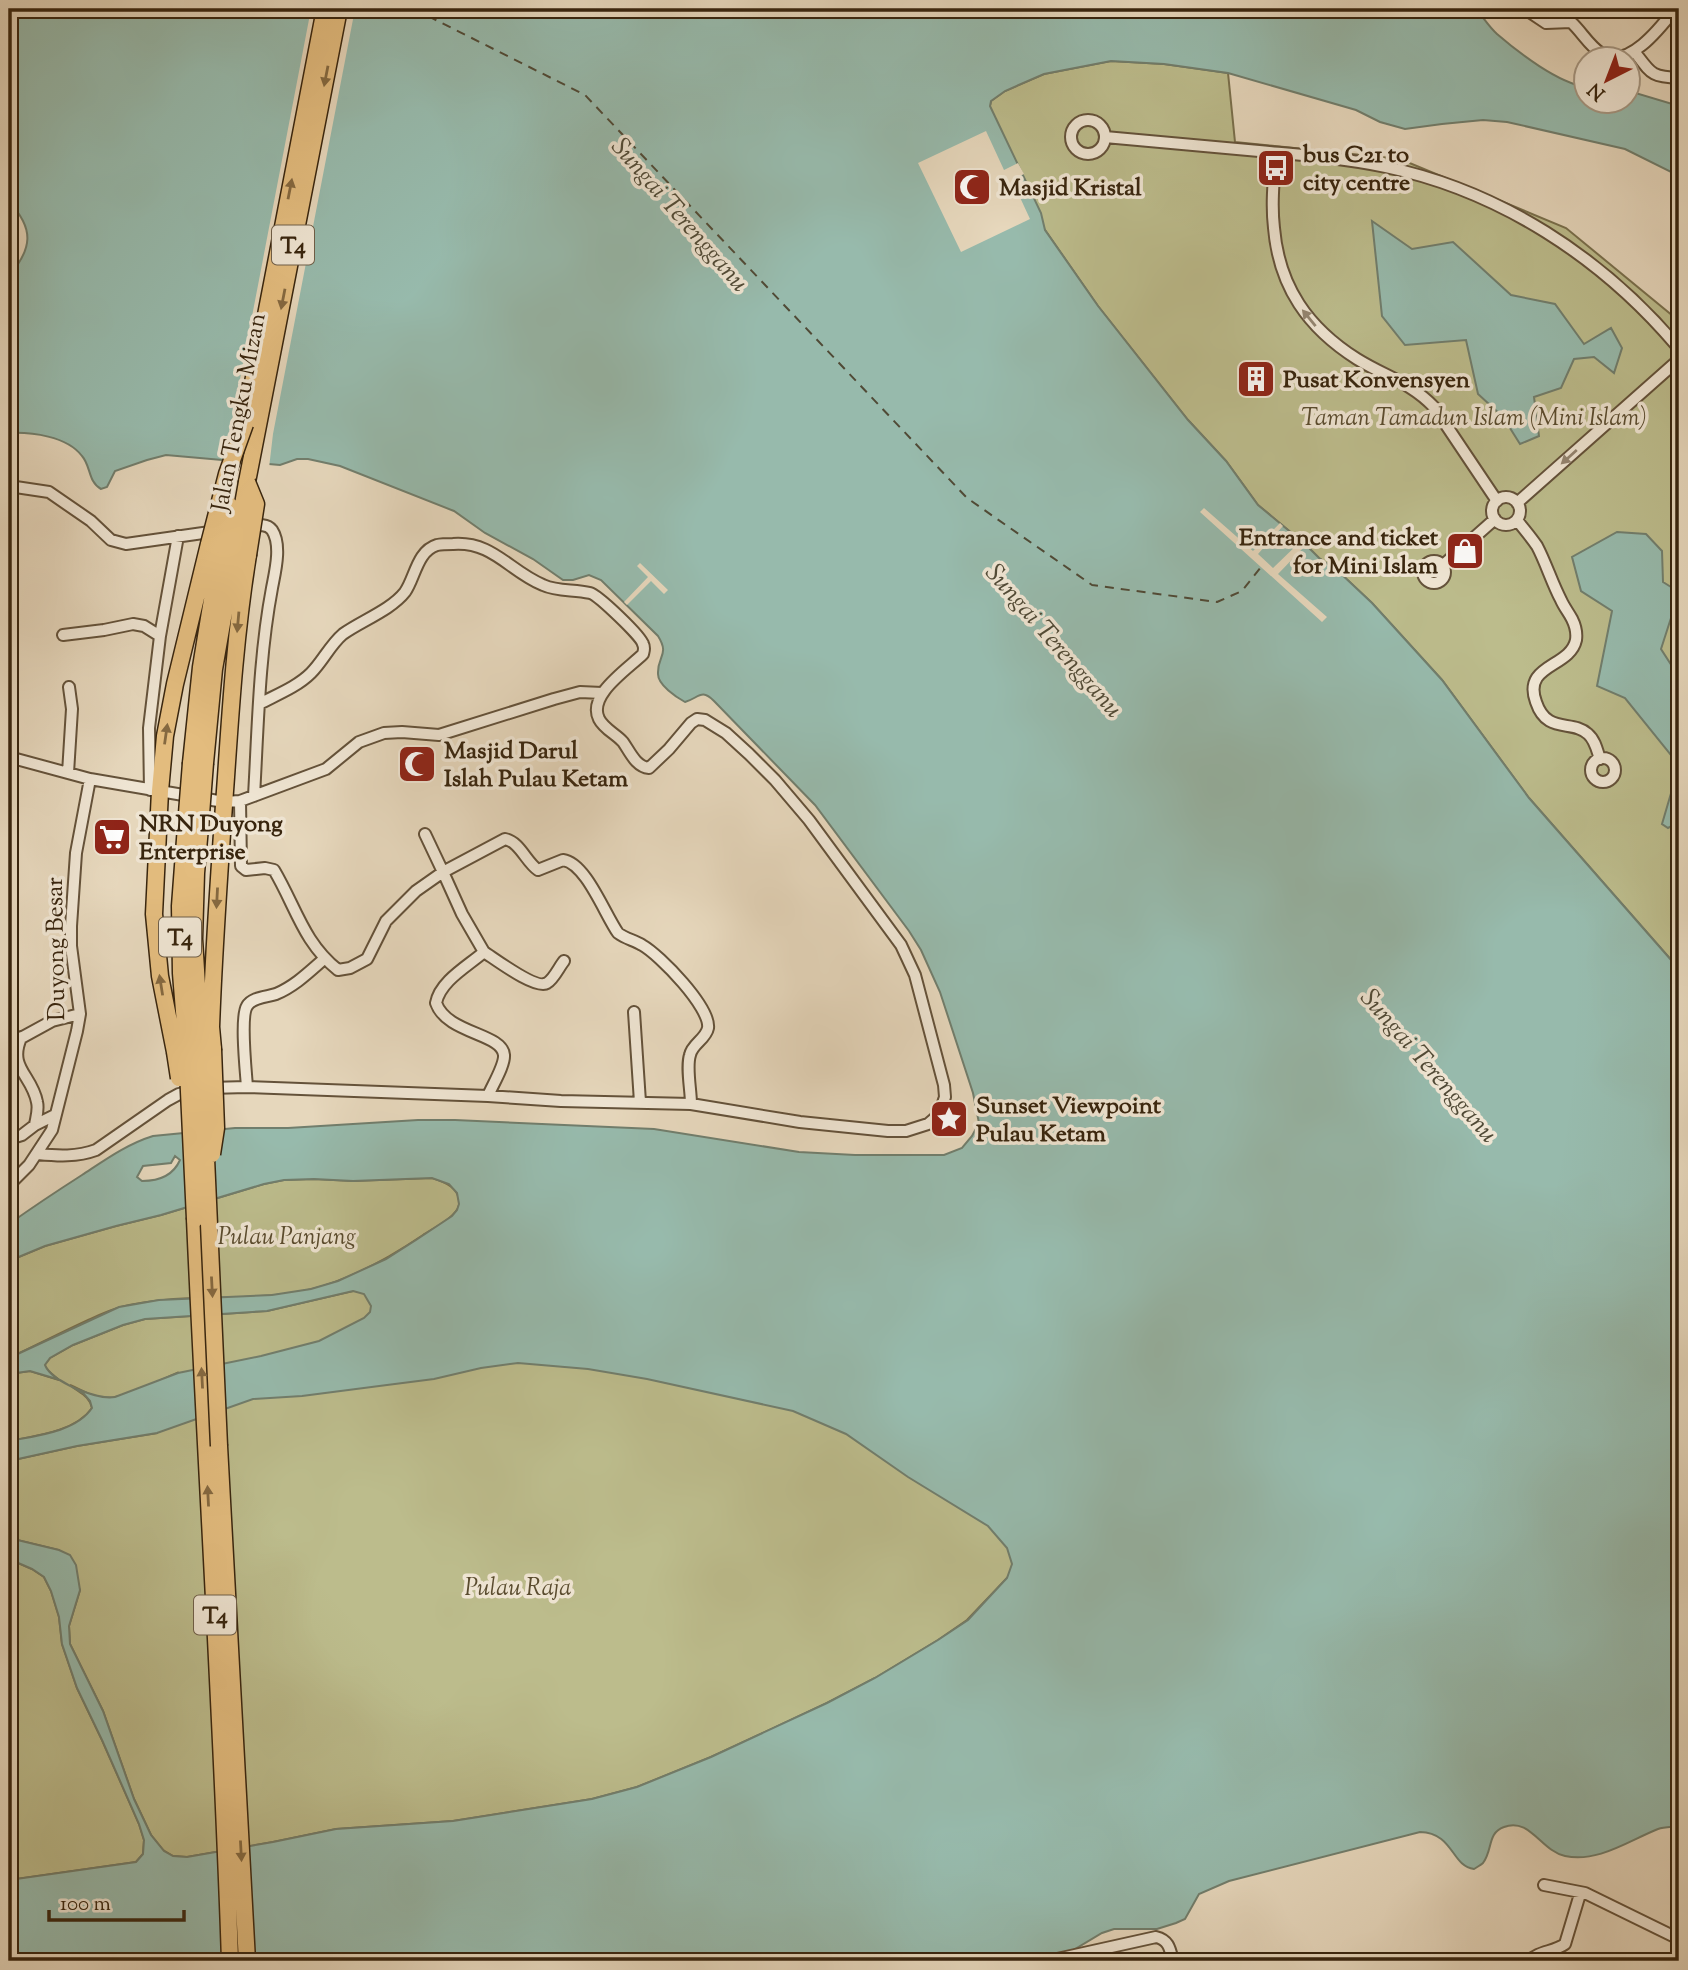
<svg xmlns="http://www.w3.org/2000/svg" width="1688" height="1970" font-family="'Sorts Mill Goudy',serif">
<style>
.green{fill:#bcbc8c;stroke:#7a704d;stroke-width:2}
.water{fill:#97baac;stroke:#717e6d;stroke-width:2;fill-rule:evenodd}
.pier{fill:#e6d7bc}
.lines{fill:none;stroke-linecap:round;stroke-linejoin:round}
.ferry{stroke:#504a36;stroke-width:2;stroke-dasharray:9 7;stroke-linecap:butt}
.minor-casing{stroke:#64523a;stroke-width:14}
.highway-casing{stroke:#38250e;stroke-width:19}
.minor{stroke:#efe5d3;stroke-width:10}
.highway{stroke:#e3bc7e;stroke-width:16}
.highway-bridge-casing{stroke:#38250e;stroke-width:19;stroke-linecap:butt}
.highway-bridge{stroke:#e3bc7e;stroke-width:16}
.oneway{fill:#856940}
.oneway2{fill:#948570}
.labels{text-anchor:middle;stroke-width:7;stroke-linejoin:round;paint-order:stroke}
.shield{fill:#efe5d3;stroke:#6f5f49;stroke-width:2}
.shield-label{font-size:23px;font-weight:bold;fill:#38250e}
.poi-label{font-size:24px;font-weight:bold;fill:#38250e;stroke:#efe5d3;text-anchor:start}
.street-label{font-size:24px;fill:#38250e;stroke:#efe5d3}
.park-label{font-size:24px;font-style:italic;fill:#594b2e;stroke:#efe5d3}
.water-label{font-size:26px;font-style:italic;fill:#504a36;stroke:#efe5d3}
</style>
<rect width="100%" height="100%" fill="#e6d7bc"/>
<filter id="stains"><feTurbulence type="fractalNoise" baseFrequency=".00286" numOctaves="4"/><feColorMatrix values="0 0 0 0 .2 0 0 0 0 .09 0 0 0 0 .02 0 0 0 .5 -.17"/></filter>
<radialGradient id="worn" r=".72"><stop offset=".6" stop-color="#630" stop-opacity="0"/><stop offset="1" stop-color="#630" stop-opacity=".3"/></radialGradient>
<!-- green -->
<path class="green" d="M1111,61L1164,64L1228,73L1235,142L1400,159L1566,228L1679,321V969L1529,798L1442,680L1372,603L1338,571L1319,558L1306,545L1258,505L1226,461L1188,420L1098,306L1045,230L956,267L991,101L1005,91L1044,74Z
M432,1178C445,1182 461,1188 459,1205C457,1217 432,1229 423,1235C389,1258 352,1279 312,1289C250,1304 183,1291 121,1307C109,1310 97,1316 86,1321C60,1333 35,1346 9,1358V1261L45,1246L116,1226L161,1215L264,1184L284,1180L314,1179L353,1181Z
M438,1232L1113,1471L1007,1578L967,1620L938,1640L875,1678L827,1703L711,1757L637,1787L592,1799L453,1821L336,1829L273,1842L187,1857L173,1856L163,1850L151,1835L134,1799L103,1711L70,1644L69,1626L80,1590L59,1550L9,1538V1461L77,1446L157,1433L177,1373C160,1380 124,1398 108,1398C95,1399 82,1390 70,1385C79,1393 89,1395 92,1408C75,1432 35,1436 9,1441V1374L30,1371L59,1380L45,1368L44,1365L50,1358L73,1345L123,1325L145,1319L267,1311L353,1291Z
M9,1559L32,1569L44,1577L51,1591L59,1617L62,1644L77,1688L102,1740L139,1824L144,1840L143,1854L136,1862L9,1880Z"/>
<!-- water -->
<path class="water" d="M9,9H1476C1483,17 1489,27 1497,34C1519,53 1558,83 1586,87V102H1628L1629,91L1679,106V176L1625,149L1507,122L1483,120L1442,124L1405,129L1380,122L1356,110L1228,73L1164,64L1111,61L1044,74L1005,91L991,101L990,106L1041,213L1045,230L1098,306L1188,420L1226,461L1258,505L1306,545L1319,558L1338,571L1372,603L1442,680L1529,798L1679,969V1826C1672,1827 1664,1827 1658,1829C1628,1841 1598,1863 1565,1856C1541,1851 1530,1817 1504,1827C1487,1833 1493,1850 1483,1863C1481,1865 1477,1867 1474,1869C1451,1866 1454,1833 1420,1832L1229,1881L1199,1894L1185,1919L1176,1923L1157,1929H1114L1102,1933L1070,1952L1040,1961H9V1880L136,1862L143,1854L144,1840L139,1824L102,1740L77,1688L62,1644L59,1617L51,1591L44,1577L32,1569L9,1559V1538L59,1550L70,1555L76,1565L80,1590L69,1626L70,1644L103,1711L134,1799L151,1835L164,1851L173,1856L187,1857L273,1842L336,1829L453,1821L592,1799L637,1787L711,1757L827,1703L875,1678L938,1640L968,1620L1007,1578L1012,1564L1007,1548L988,1526L908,1477L846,1434L793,1411L647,1379L588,1369L518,1363L481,1368L434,1379L387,1385L302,1396L253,1399L157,1433L77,1446L9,1461V1441C35,1436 76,1432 92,1408L90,1401L84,1394L60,1380L30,1371L9,1374V1358L119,1307L159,1300L272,1295L311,1289L338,1281L386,1259L416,1240L452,1216L457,1210L459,1204L457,1193L449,1184L432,1178L353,1181L314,1179L284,1180L264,1184L161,1215L116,1226L45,1246L9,1261V1224C33,1207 57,1191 82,1175C105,1160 127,1144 153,1136L235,1128H288L418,1120H455L654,1129L799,1152L855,1155H944L962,1148L972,1136L979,1123L973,1093L940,992L921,950L909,931L815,805L714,701C701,688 699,698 685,702C676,697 658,685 658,674C657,656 670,655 658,636L601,580L589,575L573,580H563L533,559L485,533L454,511L340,466L308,459H297L280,465L166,455L147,460L115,471L107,487L101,489C88,482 91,466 82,456C67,436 31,432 9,433V276C32,249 35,229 9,202ZM175,1156L180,1160C173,1176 158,1181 142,1181L137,1177L143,1166L171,1163ZM353,1291L364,1294L371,1306L370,1312L364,1318L319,1341L261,1356L178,1373L115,1397C97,1400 52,1382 45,1365L50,1358L73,1345L123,1325L145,1319L267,1311Z
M1372,221L1412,249L1453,242L1511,295L1555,304L1584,344L1611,328L1622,348L1614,373L1594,357L1574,359L1561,388L1534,397L1539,436L1520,444L1503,417L1478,394L1466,340L1405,345L1382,316Z
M1617,532L1646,534L1662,551L1663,582L1679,592V621L1671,618L1661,649L1679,677V701L1676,702L1679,713V765L1625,698L1597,686L1612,611L1581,591L1572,557Z
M1679,766V822L1668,828L1662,824Z"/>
<!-- pier -->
<path class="pier" d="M311,9H355L273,434L269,468L222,463L230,431Z
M986,131L1004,170L1018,163L1024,174L1012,180L1030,219L961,252L918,163Z
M1204,508L1253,551L1280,523L1283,526L1258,554L1273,568L1301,541L1306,545L1278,574L1327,617L1322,622L1200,512Z
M640,563L668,590L664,594L651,581L627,605L624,602L648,577L637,566Z"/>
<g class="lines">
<!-- ferry -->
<path class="ferry" d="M414,9L585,95L967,498L1092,585L1217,602L1242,591L1261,567"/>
<defs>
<path id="minor" d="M1525,9L1546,23L1571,22C1582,32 1589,46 1602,54C1628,70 1661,27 1675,9
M1634,51C1651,73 1650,77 1679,78
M1071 137a17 17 0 1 1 34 0a17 17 0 1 1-34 0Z
M1105,137C1156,142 1208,146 1259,151C1301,155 1344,158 1386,167C1500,191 1601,257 1676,345
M1276,153C1274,177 1271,203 1274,228C1279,287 1308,328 1357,359C1386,377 1410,382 1434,407L1497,501
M9,486L49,492L91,521L111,540L126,544L217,531
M1492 511a14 14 0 1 1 28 0a14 14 0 1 1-28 0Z
M1517,503L1675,363
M1517,520C1523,528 1531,537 1537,546C1546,563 1552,583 1561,600C1564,607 1569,613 1572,619C1575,625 1577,633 1576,640C1570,668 1522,664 1536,702C1547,735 1572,719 1588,734C1595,740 1597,750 1600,759
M247,527C255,526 266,522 272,530C282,545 275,572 272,588C259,657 258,726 254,796
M1423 572a11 11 0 1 1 22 0a11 11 0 1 1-22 0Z
M1442,566L1495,519
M63,635L104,630L133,624L144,626L160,636
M9,757L90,779L224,802L240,801L326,769L359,742L384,733L402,732L439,735L554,699L580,692L602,693
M1591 770a12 12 0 1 1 24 0a12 12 0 1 1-24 0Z
M68,773L72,709L69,687
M150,790L149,728L160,636L178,536
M240,801L241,866L246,870L265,868L274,870C296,907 303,942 338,970L350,968L367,959L386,921L416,891L443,872L462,914L484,952
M425,834L443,872L505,839C520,842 526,862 538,870L563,860C586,863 605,915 618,933C626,939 634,940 642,945C660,955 711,1008 708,1028C706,1039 692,1044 690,1055C686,1067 691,1090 691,1104
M634,1012L640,1102
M9,1036L21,1038L52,1021L80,1014
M21,1038C8,1068 32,1075 37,1102C39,1110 36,1118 35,1125L55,1115
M247,1087C246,1072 240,1017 247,1006C252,997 267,997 276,994C295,986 309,972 324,959
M209,1088L247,1087L488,1096L561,1101L691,1104L800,1122L888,1131H906L928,1124L935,1118L941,1109L945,1097L944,1085L915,975L901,945L809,820L775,780L749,754L726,733L705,720L697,719L691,723L669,749L649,768C636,767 630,752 623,742C616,734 604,729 599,719C587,695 628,669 643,654C644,650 645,648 643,644C641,636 598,595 590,593C574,589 558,592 543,585C509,571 493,541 453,544C448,544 442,544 437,545C417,551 415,578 405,592C391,610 361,621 343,634C330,645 323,661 311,673C297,687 276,695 259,704
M488,1096C492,1086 505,1065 504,1055C502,1033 447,1034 436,1003C440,981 468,966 484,952C495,959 536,990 547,983C554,979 559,967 564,961
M9,1139L22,1135L35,1125
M38,1154C58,1156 77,1157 96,1150L168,1100L179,1094L193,1091
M9,1185L29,1165L52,1130L77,1031L80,1014L71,946V926L76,853L90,779
M1544,1885L1585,1893L1679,1939
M1048,1961L1156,1937C1169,1940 1170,1949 1173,1961
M1529,1961C1538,1951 1554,1952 1565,1944L1580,1894"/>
<path id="highway" d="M245,424L325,9
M247,482L339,9
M191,763L201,667L221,545
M205,763L214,669L235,549
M186,826L180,906L181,973L187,1049
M200,827L196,873L194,939L201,1047
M213,1049L211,1027C214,943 220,860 226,777C231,703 236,629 248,555
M175,1052L160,976L154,914L160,791L165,736L175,684L209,544
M195,1219C206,1467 222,1714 230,1961
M219,1446L247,1961"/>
</defs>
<!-- minor casing -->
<use href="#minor" class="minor-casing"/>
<!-- highway casing -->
<use href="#highway" class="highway-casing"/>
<!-- minor -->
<use href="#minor" class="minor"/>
<!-- highway -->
<use href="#highway" class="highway"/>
<defs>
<path id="highway-bridge" d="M247,482L256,504L248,555
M209,544L227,474L245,424
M221,545L229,505
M235,549L247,482
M186,826L191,763
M200,827L205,763
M201,1047L219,1446
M187,1049L195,1219
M175,1052L179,1078
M212,1154L216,1128L213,1049"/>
</defs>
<!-- highway-bridge casing -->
<use href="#highway-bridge" class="highway-bridge-casing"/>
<!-- highway-bridge -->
<use href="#highway-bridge" class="highway-bridge"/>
</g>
<!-- one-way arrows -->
<defs><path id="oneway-solid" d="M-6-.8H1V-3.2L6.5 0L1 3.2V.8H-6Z" transform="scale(1.75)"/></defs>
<g class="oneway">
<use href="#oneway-solid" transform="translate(326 76) rotate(101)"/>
<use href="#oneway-solid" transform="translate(290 189) rotate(-79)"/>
<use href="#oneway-solid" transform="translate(283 299) rotate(101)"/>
<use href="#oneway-solid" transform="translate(238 622) rotate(95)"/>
<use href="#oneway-solid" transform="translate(166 734) rotate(-82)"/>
<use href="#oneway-solid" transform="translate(217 898) rotate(93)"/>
<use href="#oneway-solid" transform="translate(161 985) rotate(-99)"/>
<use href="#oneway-solid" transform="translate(212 1287) rotate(87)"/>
<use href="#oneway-solid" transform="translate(202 1378) rotate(-93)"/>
<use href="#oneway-solid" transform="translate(208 1496) rotate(-93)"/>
<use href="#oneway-solid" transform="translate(241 1851) rotate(87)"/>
</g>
<g class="oneway2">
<use href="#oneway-solid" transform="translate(1309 318) rotate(-129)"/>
<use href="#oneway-solid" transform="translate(1569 457) rotate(138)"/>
</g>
<!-- icons -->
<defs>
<symbol id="bus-square" viewBox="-11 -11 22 22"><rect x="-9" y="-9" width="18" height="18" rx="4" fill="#8f2418" stroke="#efe5d3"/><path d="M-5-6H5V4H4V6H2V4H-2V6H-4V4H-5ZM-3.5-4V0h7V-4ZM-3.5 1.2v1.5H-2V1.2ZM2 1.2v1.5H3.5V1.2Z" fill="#fff"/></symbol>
<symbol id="mosque-square" viewBox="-11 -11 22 22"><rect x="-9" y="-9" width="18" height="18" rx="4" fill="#8f2418" stroke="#efe5d3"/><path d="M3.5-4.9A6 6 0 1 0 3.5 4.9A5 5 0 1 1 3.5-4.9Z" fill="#fff"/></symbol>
<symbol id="building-square" viewBox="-11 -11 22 22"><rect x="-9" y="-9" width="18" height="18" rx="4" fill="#8f2418" stroke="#efe5d3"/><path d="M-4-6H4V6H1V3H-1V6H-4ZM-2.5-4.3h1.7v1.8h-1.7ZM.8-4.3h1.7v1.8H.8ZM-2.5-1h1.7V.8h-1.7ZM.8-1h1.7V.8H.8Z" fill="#fff"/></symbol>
<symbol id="shop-square" viewBox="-11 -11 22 22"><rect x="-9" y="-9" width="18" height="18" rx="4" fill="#8f2418" stroke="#efe5d3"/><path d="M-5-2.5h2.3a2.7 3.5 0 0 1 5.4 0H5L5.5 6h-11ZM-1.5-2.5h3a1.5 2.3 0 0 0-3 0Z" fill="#fff"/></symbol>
<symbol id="supermarket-square" viewBox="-11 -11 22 22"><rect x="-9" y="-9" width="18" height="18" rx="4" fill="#8f2418" stroke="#efe5d3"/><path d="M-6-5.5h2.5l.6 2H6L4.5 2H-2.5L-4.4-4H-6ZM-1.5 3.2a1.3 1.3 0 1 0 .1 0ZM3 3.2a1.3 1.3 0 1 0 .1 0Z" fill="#fff"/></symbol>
<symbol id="sight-square" viewBox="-11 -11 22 22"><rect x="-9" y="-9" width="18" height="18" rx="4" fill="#8f2418" stroke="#efe5d3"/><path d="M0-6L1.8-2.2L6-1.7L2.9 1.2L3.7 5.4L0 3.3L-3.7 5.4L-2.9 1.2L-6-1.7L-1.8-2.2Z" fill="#fff"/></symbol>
</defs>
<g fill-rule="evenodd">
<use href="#bus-square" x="1254" y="146" width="44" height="44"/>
<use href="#mosque-square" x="950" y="165" width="44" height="44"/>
<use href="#building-square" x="1234" y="357" width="44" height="44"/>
<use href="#shop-square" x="1443" y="529" width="44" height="44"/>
<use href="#mosque-square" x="395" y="742" width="44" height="44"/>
<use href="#supermarket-square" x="90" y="815" width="44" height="44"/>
<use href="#sight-square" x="927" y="1097" width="44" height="44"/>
</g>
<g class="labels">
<!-- shield labels -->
<g class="shield">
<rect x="272" y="225.5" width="42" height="39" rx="5"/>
<rect x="159" y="917.5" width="42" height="39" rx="5"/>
<rect x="194" y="1595.5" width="42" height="39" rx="5"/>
</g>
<g class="shield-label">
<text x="293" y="253">T4</text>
<text x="180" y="945">T4</text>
<text x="215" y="1623">T4</text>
</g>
<!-- poi labels -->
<g class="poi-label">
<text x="1303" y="162">bus C21 to<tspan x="1303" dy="28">city centre</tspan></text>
<text x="999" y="195">Masjid Kristal</text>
<text x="1283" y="387">Pusat Konvensyen</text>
<text x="1438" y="545" text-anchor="end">Entrance and ticket<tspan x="1438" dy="28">for Mini Islam</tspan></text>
<text x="444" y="758">Masjid Darul<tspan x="444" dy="28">Islah Pulau Ketam</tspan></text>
<text x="139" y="831">NRN Duyong<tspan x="139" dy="28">Enterprise</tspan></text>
<text x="976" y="1113">Sunset Viewpoint<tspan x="976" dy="28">Pulau Ketam</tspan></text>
</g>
<!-- street labels -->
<g class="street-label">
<text transform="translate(238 412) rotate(-79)" y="8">Jalan Tengku Mizan</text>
<text transform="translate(55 949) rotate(-91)" y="8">Duyong Besar</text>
</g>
<!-- park labels -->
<g class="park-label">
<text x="1474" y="425">Taman Tamadun Islam (Mini Islam)</text>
<text x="287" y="1244">Pulau Panjang</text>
<text x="518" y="1595">Pulau Raja</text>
</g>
<!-- water labels -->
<g class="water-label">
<text transform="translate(681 214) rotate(49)" y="9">Sungai Terengganu</text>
<text transform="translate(1055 640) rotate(49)" y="9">Sungai Terengganu</text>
<text transform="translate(1430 1065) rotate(49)" y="9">Sungai Terengganu</text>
</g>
</g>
<!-- margin -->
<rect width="1688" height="1970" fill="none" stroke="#e6d7bc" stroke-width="35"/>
<rect x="10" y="10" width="1667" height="1949" fill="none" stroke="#38250e" stroke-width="3.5"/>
<rect x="18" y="18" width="1653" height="1935" fill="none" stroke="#38250e" stroke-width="2"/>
<!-- north arrow -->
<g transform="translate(1607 80) rotate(222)"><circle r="33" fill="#efe5d3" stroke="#a69884" stroke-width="2"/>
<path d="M0-5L12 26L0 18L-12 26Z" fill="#8f2418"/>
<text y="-10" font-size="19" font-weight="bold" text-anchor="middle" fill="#38250e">N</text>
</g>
<!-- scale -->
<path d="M49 1910v10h135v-10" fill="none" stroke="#38250e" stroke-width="3.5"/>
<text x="60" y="1910" font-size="21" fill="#38250e" stroke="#efe5d3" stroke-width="5" paint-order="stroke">100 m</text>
<rect width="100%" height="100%" filter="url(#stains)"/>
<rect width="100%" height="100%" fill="url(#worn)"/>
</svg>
